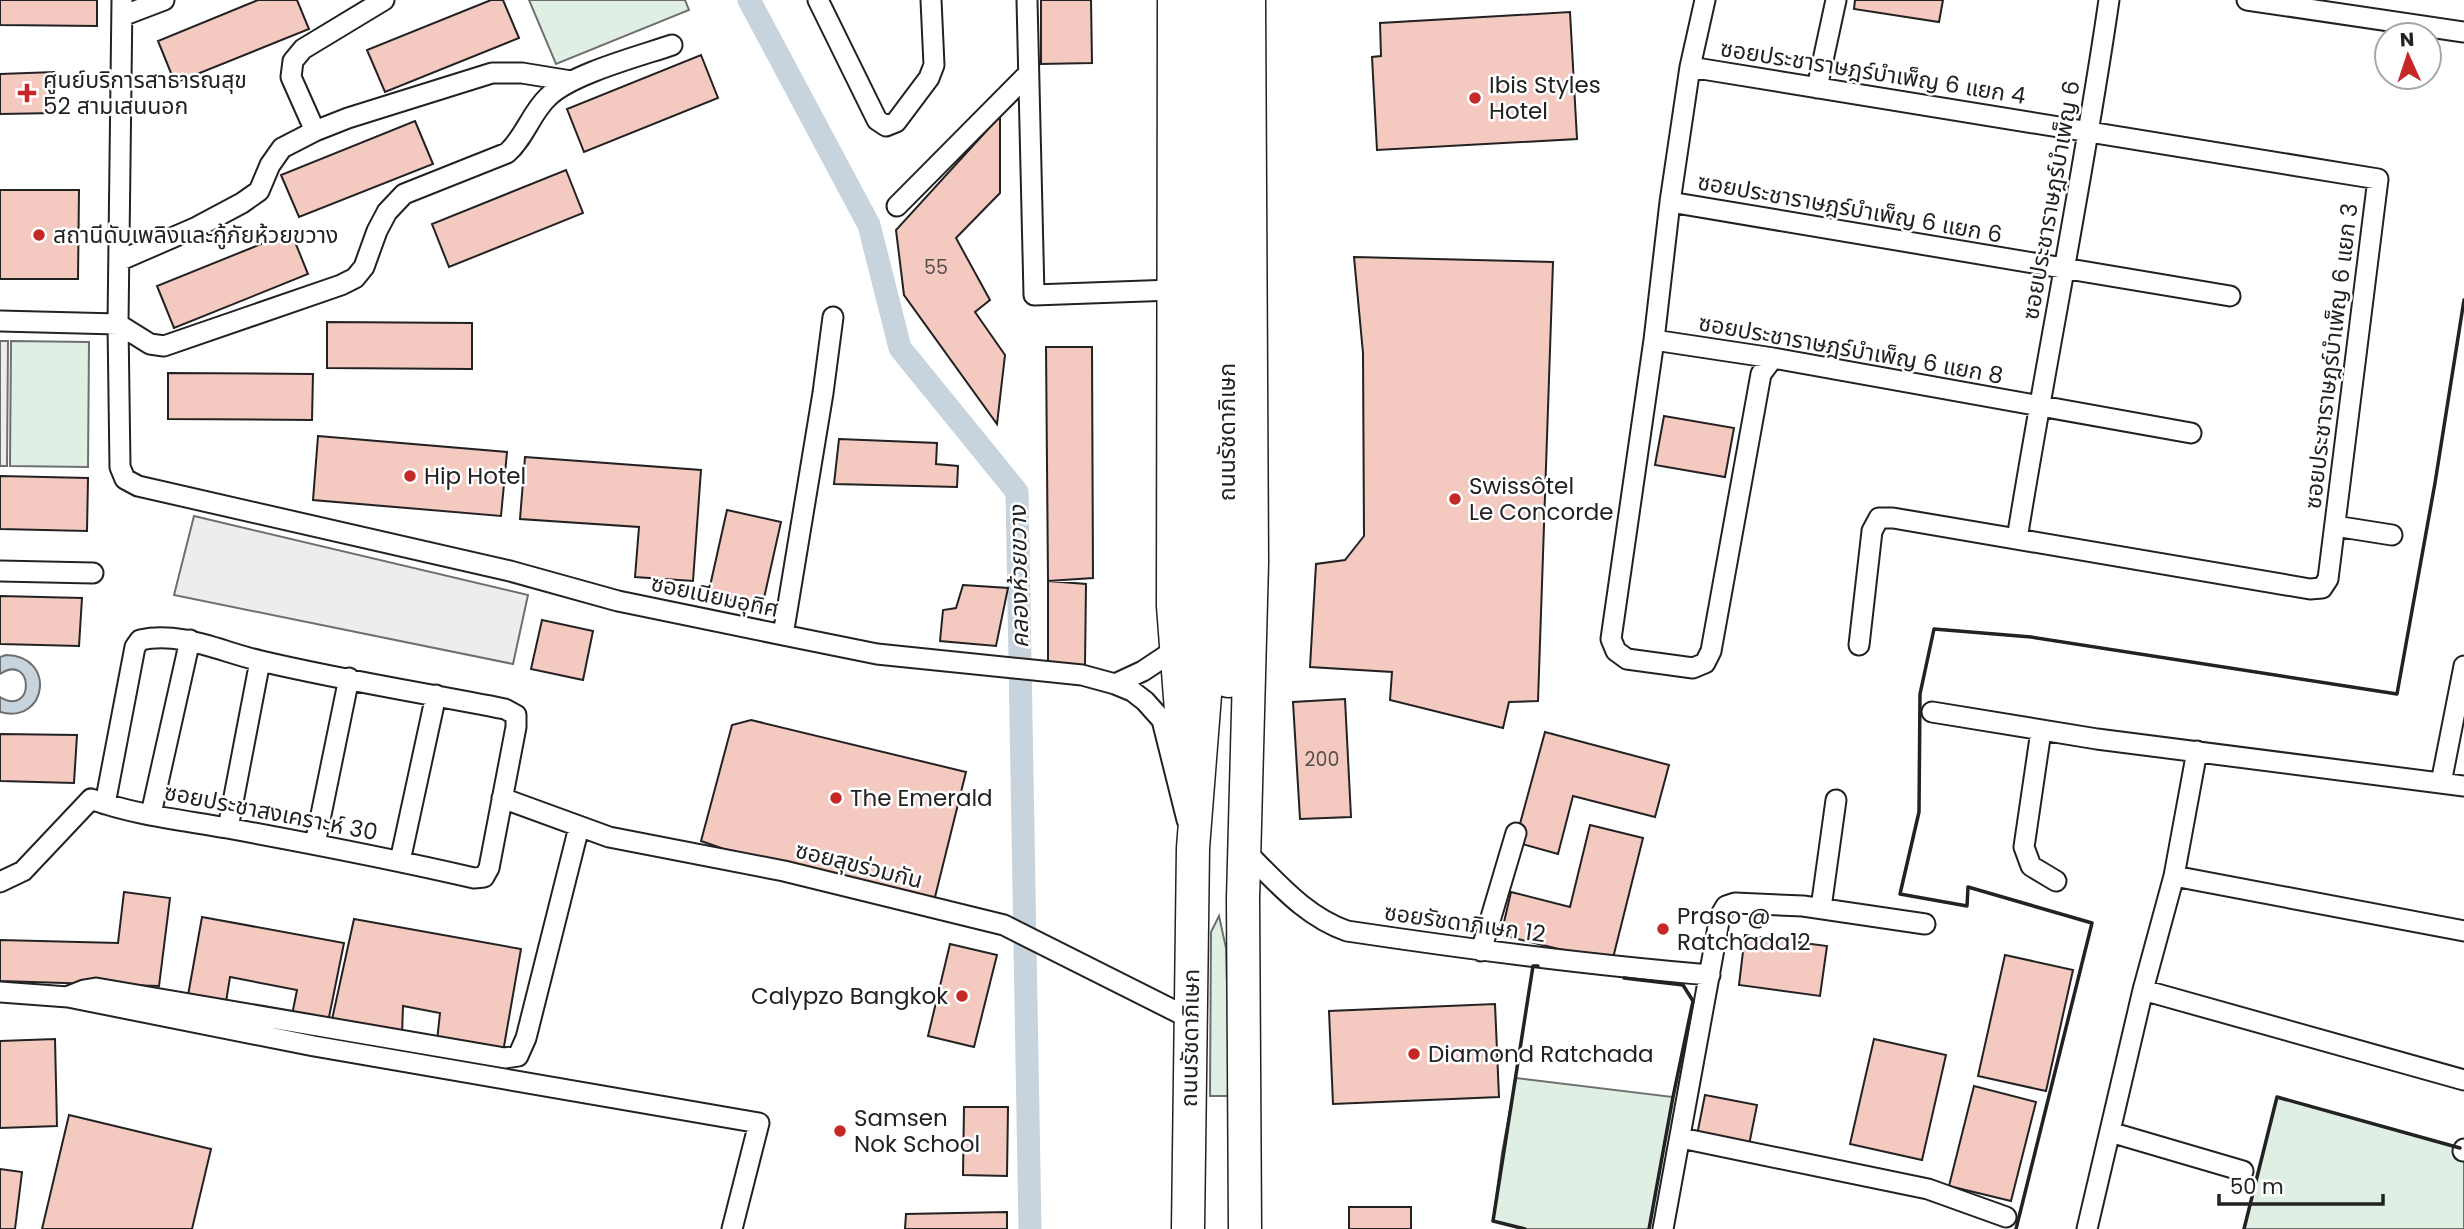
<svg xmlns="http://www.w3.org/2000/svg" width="2464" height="1229" font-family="Poppins,'Noto Sans Thai',sans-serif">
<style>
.green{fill:#e0efe3;stroke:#6f6f6f;stroke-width:2}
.parking{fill:#ededed;stroke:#6f6f6f;stroke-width:2}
.water{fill:#c7d3dd;stroke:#6f6f6f;stroke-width:2}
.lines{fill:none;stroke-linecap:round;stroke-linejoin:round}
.canal{stroke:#c7d3dd;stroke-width:23}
.building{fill:#f3c9c0;stroke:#222;stroke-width:2}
.minor-casing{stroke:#222;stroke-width:23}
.primary-casing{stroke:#222;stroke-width:35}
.minor{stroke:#fff;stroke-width:19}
.primary{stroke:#fff;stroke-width:32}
.wall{stroke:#222;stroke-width:3.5}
.poi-dot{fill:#c62828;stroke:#fff;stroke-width:2.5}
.labels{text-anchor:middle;stroke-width:5;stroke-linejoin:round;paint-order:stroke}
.number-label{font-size:19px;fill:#564c4a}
.street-label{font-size:23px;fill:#222;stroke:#fff}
.poi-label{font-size:23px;fill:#222;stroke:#fff;text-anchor:start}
.water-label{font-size:24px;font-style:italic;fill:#222;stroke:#fff}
</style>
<rect width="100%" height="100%" fill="#fff"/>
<!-- green -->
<path class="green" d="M529,0H685L689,10L556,64Z
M11,341L89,342L88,467L10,466Z
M1219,916L1226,948L1230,1096H1210L1211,932Z
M1516,1078L1673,1097L1649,1229H1525L1493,1221L1502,1153Z
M2277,1097L2464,1149V1229H2244Z"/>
<!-- parking -->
<path class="parking" d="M0,341H8L7,466H0Z
M194,516L528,595L513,664L174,595Z"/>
<!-- water -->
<path class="water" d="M6,655C57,656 47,725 0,712V697C35,718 34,652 0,674V657Z"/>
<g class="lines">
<!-- canal -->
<path class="canal" d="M749,0L869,225L900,348L1017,492L1030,1229"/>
</g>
<!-- building -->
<path class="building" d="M0,0H97V26L0,25Z
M258,0H297L309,29L175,83L158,41Z
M491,0H503L519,38L385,92L367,50Z
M1041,0H1091L1092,63L1041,64Z
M1855,0H1943L1939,22L1854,9Z
M1570,12L1577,139L1377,150L1372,57L1381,56L1380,23Z
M701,55L718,98L584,152L567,109Z
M54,72L56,113L0,114V74Z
M1000,116V193L956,238L990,300L975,312L1005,355L997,424L904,295L896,230Z
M415,121L433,164L299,217L281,175Z
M566,170L583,213L449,267L432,224Z
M0,190H79L78,279H0Z
M291,232L308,274L174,328L157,286Z
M1354,257L1553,262L1538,701L1509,702L1503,728L1390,700L1392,672L1310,667L1316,564L1345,560L1364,536L1363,353Z
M327,322L472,323V369L327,368Z
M1046,347H1092L1093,578L1048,581Z
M168,373L313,374L312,420L168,419Z
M1664,416L1734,428L1725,477L1655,465Z
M318,436L507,452L501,516L313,500Z
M839,439L937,443L936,464L958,466L957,487L834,484Z
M525,457L701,470L693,581L635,577L639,527L520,519Z
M0,476L88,478L87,531L0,529Z
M727,510L781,522L762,607L708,595Z
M1048,581L1086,584L1085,666L1048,667Z
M963,585L1008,588L996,646L940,641L943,610L956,608Z
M0,596L82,598L79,646L0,644Z
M542,620L593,631L583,680L531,669Z
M1345,699L1351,817L1300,819L1293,702Z
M751,720L966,772L934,901L724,849L701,841L732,725Z
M1545,732L1669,765L1655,817L1573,796L1558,854L1515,842Z
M0,734L77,735L74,783L0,781Z
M1590,825L1643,838L1612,962L1501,935L1511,892L1570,907Z
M124,892L170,898L159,986L0,981V940L118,943Z
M202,917L344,943L327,1027L291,1020L297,990L230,977L225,1008L187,1001Z
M354,919L521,949L503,1052L437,1041L440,1013L403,1006L402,1035L331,1024Z
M1745,935L1827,946L1820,996L1739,985Z
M950,944L997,955L974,1047L928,1036Z
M2005,955L2073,970L2046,1091L1978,1076Z
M1495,1004L1499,1097L1333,1104L1329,1011Z
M55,1039L57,1126L0,1128V1041Z
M1874,1039L1946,1055L1922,1160L1850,1144Z
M1974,1086L2036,1102L2011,1201L1949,1186Z
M1705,1095L1757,1105L1749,1145L1697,1135Z
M964,1107H1008L1007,1176L963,1175Z
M69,1115L211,1149L192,1229H42Z
M0,1169L22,1172L15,1229H0Z
M1349,1207H1411V1229H1349Z
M1007,1212V1229H905L906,1214Z"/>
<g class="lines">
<defs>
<path id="minor" d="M122,0L118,324L120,467L125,479L138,486L510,571L618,601L783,635L877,654L1082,675L1115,684L1132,691L1145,701L1162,720L1187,820
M818,0L877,120L886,126L896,122L929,78L934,65L931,0
M1027,0L1034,295L1173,290
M1705,0L1690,67L1670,202L1654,340L1611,639L1616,651L1627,659L1693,668L1705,663L1711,651L1761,374L1773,358
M2247,0L2464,32
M122,16L164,0
M1690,67L2378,179L2328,579L2322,588L2310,589L1893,518H1879L1872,531L1859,645
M1817,88L1836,0
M315,131L291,77L293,61L303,49L384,0
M1670,202L2230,296
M897,206L1028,74
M121,260L197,227L242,203L259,191L270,165L282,148L315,131L348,118L492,73H522L571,81
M0,321L118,324L150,344L164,346L341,285L355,278L364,267L377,231L387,212L404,194L507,153C525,137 531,113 548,97C571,74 640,56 672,45
M1654,340L1773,358L2191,433
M2335,526L2392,535
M2017,539C2046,359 2083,180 2109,0
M0,571L93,573
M783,635L823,393L833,317
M1115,684L1143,671L1176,649
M1932,712L2097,739L2464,786
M2041,731L2024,847L2031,866L2056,881
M2441,783L2464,666
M502,798L609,837L784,871L1004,925L1191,1019
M151,814L190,640
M228,828L260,661
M315,844L349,678
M1244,850C1276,881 1304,916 1347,931C1467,949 1588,965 1710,975
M400,861L436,695
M2174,876L2464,931
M0,882L23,871L91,799C134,815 182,820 227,828C309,843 392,859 474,878L484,877L489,868L516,727V715L505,709C424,693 341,680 261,661C221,652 182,631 140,640L135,647L105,804
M1821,908L1836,800
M1481,951L1516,833
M2143,990L2464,1080
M0,992L68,997L314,1046L759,1123L732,1229
M69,996L84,990L96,988L505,1058L518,1056L526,1038L579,827
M2110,1132L2243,1171
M1681,1138L1928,1189L2006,1217
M2463,1151L2464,1149
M1663,1229L1720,916L1726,906L1735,903L1803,906L1925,924
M2087,1229L2143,990L2174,876L2197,751"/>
<path id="primary" d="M1174,0L1173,606L1185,763
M1226,0L1228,681
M1188,1229L1193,848L1205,695L1203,0
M1245,1229L1243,899L1252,563L1249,0"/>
</defs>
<!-- minor casing -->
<use href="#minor" class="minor-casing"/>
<!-- primary casing -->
<use href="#primary" class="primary-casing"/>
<!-- minor -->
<use href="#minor" class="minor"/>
<!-- primary -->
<use href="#primary" class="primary"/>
<!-- wall -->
<path class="wall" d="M1624,978L1683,985L1693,1001L1673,1097L1649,1229
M1525,1229L1493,1221L1533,966H1538
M2016,1229L2092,923L1968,887L1967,906L1900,894L1919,812L1920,694L1934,629L2031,637L2397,694L2435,483L2464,300
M2244,1229L2277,1097L2460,1148"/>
</g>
<!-- markers -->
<g class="poi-dot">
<path d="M23.5 82.5h7v7h7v7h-7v7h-7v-7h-7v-7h7z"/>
<circle cx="1475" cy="98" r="7"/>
<circle cx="39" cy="235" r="7"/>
<circle cx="410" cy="476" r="7"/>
<circle cx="1455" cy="499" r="7"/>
<circle cx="836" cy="798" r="7"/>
<circle cx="1663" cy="929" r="7"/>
<circle cx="962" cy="996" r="7"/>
<circle cx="1414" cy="1054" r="7"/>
<circle cx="840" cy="1131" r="7"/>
</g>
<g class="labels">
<!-- number labels -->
<g class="number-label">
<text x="936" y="274">55</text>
<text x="1322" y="766">200</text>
</g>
<!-- street labels -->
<g class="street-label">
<text transform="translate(1873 72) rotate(9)" y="8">ซอยประชาราษฎร์บำเพ็ญ 6 แยก 4</text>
<text transform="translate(2051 200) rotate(-80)" y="8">ซอยประชาราษฎร์บำเพ็ญ 6</text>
<text transform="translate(1850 208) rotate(10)" y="8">ซอยประชาราษฎร์บำเพ็ญ 6 แยก 6</text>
<text transform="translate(1851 349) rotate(10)" y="8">ซอยประชาราษฎร์บำเพ็ญ 6 แยก 8</text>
<text transform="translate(2331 356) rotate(-83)" y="8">ซอยประชาราษฎร์บำเพ็ญ 6 แยก 3</text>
<text transform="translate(1227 432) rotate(-90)" y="8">ถนนรัชดาภิเษก</text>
<text transform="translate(715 596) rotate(12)" y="8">ซอยเนียมอุทิศ</text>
<text transform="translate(271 812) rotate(11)" y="8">ซอยประชาสงเคราะห์ 30</text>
<text transform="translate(859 865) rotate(14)" y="8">ซอยสุขร่วมกัน</text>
<text transform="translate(1465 923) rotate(8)" y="8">ซอยรัชดาภิเษก 12</text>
<text transform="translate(1190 1038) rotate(-89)" y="8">ถนนรัชดาภิเษก</text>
</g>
<!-- poi labels -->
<g class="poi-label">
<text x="43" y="88">ศูนย์บริการสาธารณสุข<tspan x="43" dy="26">52 สามเสนนอก</tspan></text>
<text x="1489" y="93">Ibis Styles<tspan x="1489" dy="26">Hotel</tspan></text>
<text x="53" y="243">สถานีดับเพลิงและกู้ภัยห้วยขวาง</text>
<text x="424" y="484">Hip Hotel</text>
<text x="1469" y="494">Swissôtel<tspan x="1469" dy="26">Le Concorde</tspan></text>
<text x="850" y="806">The Emerald</text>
<text x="1677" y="924">Praso @<tspan x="1677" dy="26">Ratchada12</tspan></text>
<text x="948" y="1004" text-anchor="end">Calypzo Bangkok</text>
<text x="1428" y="1062">Diamond Ratchada</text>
<text x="854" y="1126">Samsen<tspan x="854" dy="26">Nok School</tspan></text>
</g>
<!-- water labels -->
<g class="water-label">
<text transform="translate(1019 577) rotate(-91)" y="8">คลองห้วยขวาง</text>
</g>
</g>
<!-- north arrow -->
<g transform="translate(2408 56) rotate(357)"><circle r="33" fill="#ffffff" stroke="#a7a7a7" stroke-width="2"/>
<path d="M0-5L12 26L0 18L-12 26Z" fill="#c62828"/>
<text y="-10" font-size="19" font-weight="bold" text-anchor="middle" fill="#222222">N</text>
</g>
<!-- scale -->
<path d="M2219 1194v10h164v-10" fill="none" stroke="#222222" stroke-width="3.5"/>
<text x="2230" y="1194" font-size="21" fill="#222222" stroke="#ffffff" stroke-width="5" paint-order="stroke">50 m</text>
</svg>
